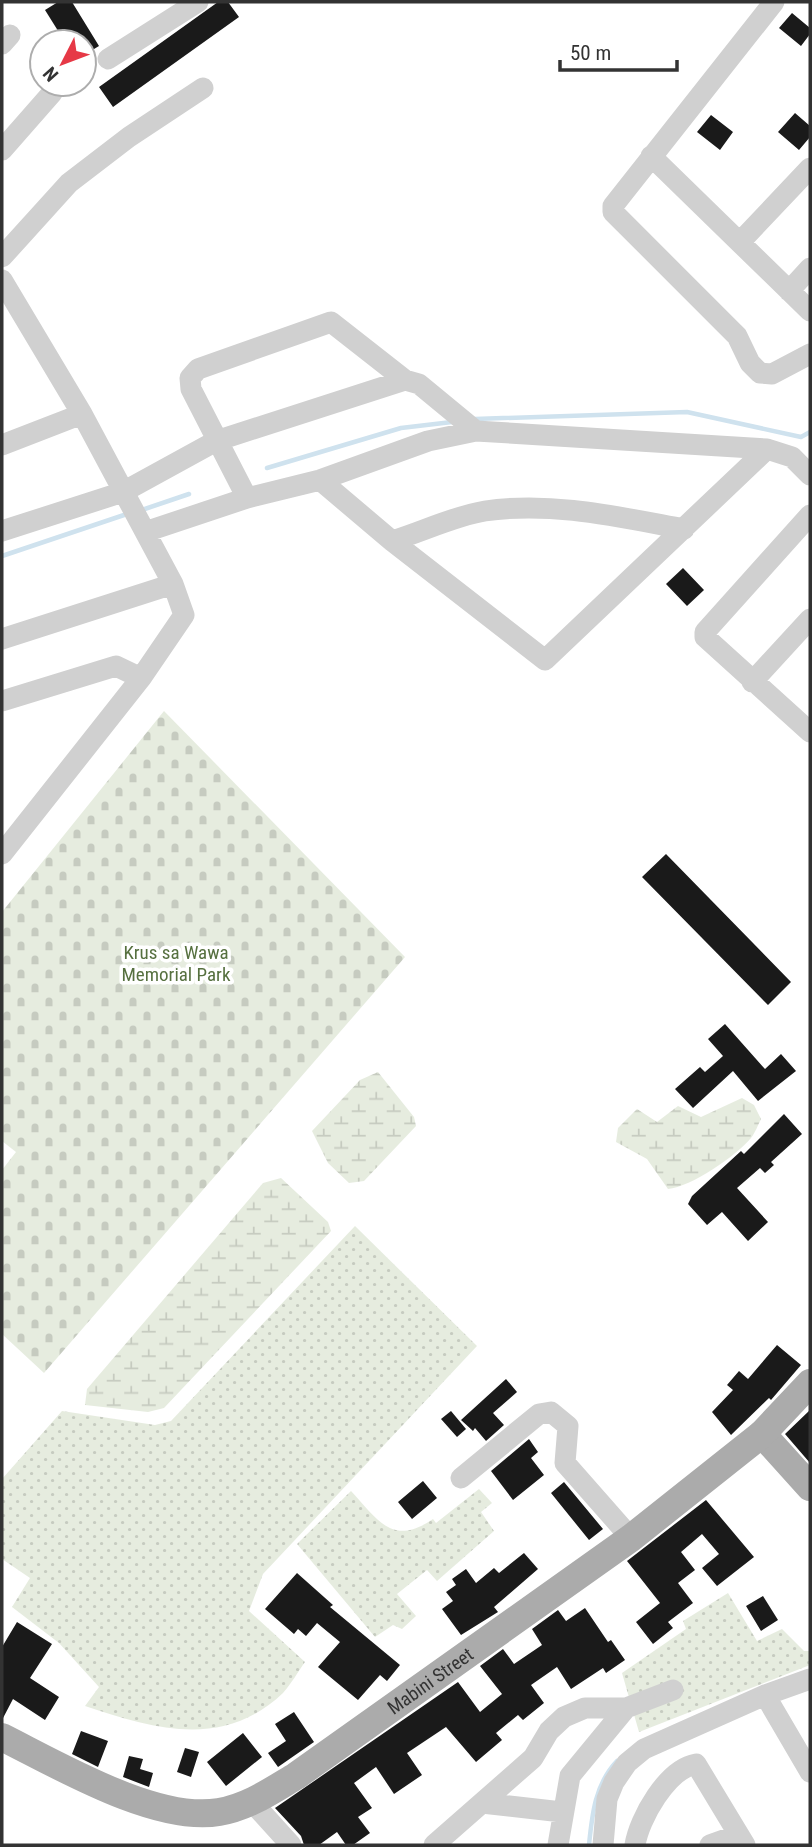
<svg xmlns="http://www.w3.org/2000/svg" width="812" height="1847" font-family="'Roboto Condensed',sans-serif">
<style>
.grass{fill:url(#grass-dots)}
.wetland{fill:url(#wetland-marsh)}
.cemetery{fill:url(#cemetery-stones)}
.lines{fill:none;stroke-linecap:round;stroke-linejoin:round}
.stream{stroke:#cfe2ee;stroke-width:4.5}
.building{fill:#1a1a1a}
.minor{stroke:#d0d0d0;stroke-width:21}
.major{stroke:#ababab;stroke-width:28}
.labels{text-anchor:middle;stroke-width:7;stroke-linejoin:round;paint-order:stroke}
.park-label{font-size:19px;fill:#56703f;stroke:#fff}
.street-label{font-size:19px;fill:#333;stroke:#fff}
</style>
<defs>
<pattern id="grass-dots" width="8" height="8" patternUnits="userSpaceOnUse" patternTransform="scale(1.75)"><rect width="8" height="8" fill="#e6ecdf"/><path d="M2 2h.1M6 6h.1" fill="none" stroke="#c6cbc0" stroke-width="1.8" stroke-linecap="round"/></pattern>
<pattern id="wetland-marsh" width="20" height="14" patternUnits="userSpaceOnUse" patternTransform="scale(1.75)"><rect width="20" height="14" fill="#e6ecdf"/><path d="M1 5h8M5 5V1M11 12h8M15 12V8" fill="none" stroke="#c6cbc0"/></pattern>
<pattern id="cemetery-stones" width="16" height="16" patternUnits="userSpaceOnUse" patternTransform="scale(1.75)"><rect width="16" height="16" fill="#e6ecdf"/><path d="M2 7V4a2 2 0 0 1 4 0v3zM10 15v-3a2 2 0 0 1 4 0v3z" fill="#c6cbc0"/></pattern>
</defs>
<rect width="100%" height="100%" fill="#fff"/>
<!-- grass -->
<path class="grass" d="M355,1226L477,1346L263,1574L249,1611L305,1662C298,1672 291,1684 283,1693C223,1750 154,1729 85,1706L99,1687L59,1643L12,1607L30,1578L2,1559V1479L62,1411L155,1425L171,1421Z
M479,1489L492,1503L481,1512L494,1531L437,1581L427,1570L397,1594L416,1616L402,1629L393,1625L375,1637L297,1544L351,1491C378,1520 392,1547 433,1519L436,1523Z
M728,1593L757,1641L782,1629L804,1651H810V1665L639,1732L622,1673L686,1629L683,1621Z"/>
<!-- wetland -->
<path class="wetland" d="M378,1072L414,1117L416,1126L364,1181L349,1183L328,1163L312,1131L360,1080Z
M742,1098L754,1105L761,1119C758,1125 755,1133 751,1138C736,1156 691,1187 668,1189L647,1159L616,1142L618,1128L637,1109L657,1122L678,1106L701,1117Z
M281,1178L328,1222L331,1231L164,1408L148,1412L85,1405L87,1389L263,1183Z"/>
<!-- cemetery -->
<path class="cemetery" d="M164,711L405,957L44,1373L2,1334V1170L16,1152L2,1141V912Z"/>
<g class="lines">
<!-- stream -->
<path class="stream" d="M475,419L687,412L801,437L810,432
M267,468L401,428L452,422
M139,511L189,494
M2,556L127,514
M589,1845C592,1815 595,1784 617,1761"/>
</g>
<!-- building -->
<path class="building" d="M58,2H72L99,46L84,55V42H65L45,10Z
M218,2H228L239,17L113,107L99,87Z
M792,13L810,28V34L801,46L779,28Z
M795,113L810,126V137L799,150L778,132Z
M711,115L733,132L720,150L697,132Z
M683,568L704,590L687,606L666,584Z
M666,854L791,982L768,1005L642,877Z
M725,1024L765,1069L781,1054L796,1071L758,1101L733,1071L693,1108L675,1089L700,1067L705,1072L723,1056L708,1039Z
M784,1114L802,1134L771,1162L774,1165L765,1173L760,1168L737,1188L768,1222L748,1241L722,1212L707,1225L688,1204L692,1196L741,1151L744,1154Z
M777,1345L801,1365L771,1400L769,1398L731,1435L712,1412L733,1390L727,1385L739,1371L748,1379Z
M506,1379L517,1392L493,1413L504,1425L486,1441L475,1428L473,1431L461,1420Z
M810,1410V1463L785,1434Z
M451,1411L466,1429L457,1437L441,1419Z
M529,1439L538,1452L531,1458L544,1475L513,1500L491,1471Z
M423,1481L437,1498L412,1519L398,1502Z
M564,1482L603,1529L589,1540L551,1493Z
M706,1500L754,1557L717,1586L702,1568L719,1554L702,1534L681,1552L695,1570L678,1583L693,1603L668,1622L673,1628L653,1644L636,1622L660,1603L627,1561Z
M524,1553L538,1569L494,1607L498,1612L461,1635L442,1609L453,1601L446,1592L456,1585L452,1579L466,1569L476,1583L494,1568L499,1573Z
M297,1573L333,1605L330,1607L400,1665L387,1681L380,1675L358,1700L318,1667L340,1642L317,1623L306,1636L298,1629L294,1634L265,1609Z
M763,1596L778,1620L761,1631L746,1606Z
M585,1608L608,1642L611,1640L625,1660L606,1673L603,1668L571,1689L557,1667L531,1685L544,1703L523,1720L518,1715L496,1733L502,1740L476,1762L446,1727L407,1753L422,1775L394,1794L376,1767L354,1783L372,1808L358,1817L370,1833L353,1845H346L337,1832L319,1845H304L301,1836L275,1808L458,1682L480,1712L502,1694L480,1666L503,1649L514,1664L542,1645L532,1629L558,1610L566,1621Z
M17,1622L52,1644L30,1678L59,1697L45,1720L13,1699L2,1720V1647Z
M294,1712L314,1742L278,1767L268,1753L286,1741L275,1724Z
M81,1731L108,1741L98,1767L72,1754Z
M243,1733L262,1757L226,1786L207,1762Z
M185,1748L199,1752L191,1777L177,1772Z
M129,1756L143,1759L140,1769L153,1773L149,1787L123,1777Z"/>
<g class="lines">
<!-- minor -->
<path class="minor" d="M774,2L613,206V212L737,336L750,363L760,373L772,374L810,354
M2,44L10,35
M108,59L198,2
M2,150L52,93
M651,156L810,311
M741,241L810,168
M2,257L69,183L129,137L203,88
M2,280L82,414L173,584L184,615L141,678L2,854
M789,291L810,268
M405,380L331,322L198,369L190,378L191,389L247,498L320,480L428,441L476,431L767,449L792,457L810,475
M2,445L82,414
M320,480L392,541L545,660L767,449
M810,515L705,632V637L810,732
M2,531L123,492L216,441L405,380L419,384L476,431
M145,532L247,498
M392,541C422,532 454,516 485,511C551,501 619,517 684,529
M2,639L173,584
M752,682L810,619
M2,701L116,666L141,678
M461,1478L539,1414L551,1412L568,1426L565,1463L631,1538
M765,1695L810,1772
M253,1803L291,1845
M482,1803L562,1812
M434,1845L533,1758L549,1731L564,1717L585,1708H626L673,1690
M558,1845L570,1776L626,1708
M603,1845L607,1799L614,1782L627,1763L644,1749L765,1695L810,1679
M635,1845C639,1819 667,1769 696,1764L745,1845
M710,1845L738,1835"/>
<!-- major -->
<g class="major">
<path d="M762,1434L810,1487"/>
<path id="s1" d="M2,1737C58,1765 156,1823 219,1812C248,1807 271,1791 296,1776L631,1538L762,1434L810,1383"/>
</g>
</g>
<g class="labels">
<!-- park labels -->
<g class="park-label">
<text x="176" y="959">Krus sa Wawa<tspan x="176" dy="22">Memorial Park</tspan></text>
</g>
<!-- street labels -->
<g class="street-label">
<text dy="7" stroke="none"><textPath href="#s1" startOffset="483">Mabini Street</textPath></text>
</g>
</g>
<!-- border -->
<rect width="812" height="1847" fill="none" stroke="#333333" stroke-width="7"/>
<!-- north arrow -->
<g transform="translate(63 63) rotate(228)"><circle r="33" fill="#ffffff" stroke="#adadad" stroke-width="2"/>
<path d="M0-5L12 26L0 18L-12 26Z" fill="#e63946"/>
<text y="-10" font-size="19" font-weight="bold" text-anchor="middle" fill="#333333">N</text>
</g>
<!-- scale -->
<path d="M560 60v10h117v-10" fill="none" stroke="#333333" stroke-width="3.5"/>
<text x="570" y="60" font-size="21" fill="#333333" stroke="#ffffff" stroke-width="5" paint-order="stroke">50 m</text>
</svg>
